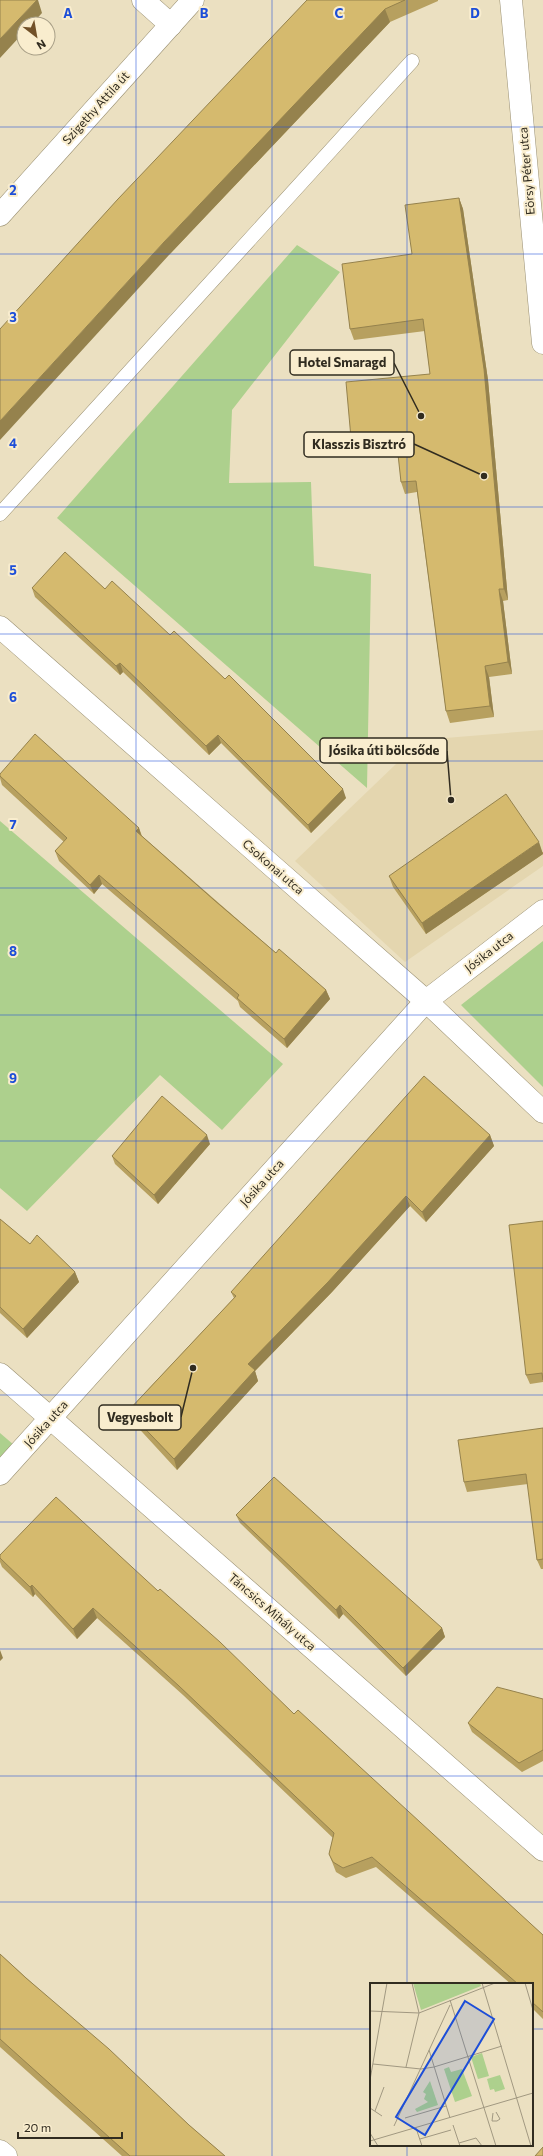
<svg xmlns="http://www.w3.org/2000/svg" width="543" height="2156" font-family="Commissioner,sans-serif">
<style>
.built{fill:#e4d6af}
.green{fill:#add08d}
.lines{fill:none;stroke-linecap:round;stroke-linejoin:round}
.service-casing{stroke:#998f72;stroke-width:15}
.minor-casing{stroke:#998f72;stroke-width:23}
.tertiary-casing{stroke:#998f72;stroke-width:23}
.service{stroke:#fff;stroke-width:14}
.minor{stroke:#fff;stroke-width:22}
.tertiary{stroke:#fff;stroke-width:22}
.wall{fill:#b7a05f}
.shaded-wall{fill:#95824d}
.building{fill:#d5ba6e;stroke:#95824d}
.grid{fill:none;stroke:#1d4ed8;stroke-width:1;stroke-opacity:0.55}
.labels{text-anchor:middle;stroke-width:4;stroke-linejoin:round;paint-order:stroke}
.street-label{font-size:12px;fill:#312c20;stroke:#f9edce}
.inset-road{fill:none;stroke:#a19881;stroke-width:1}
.view{fill:#1d4ed8;fill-opacity:0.15;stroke:#1d4ed8;stroke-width:2}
.inset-edge{fill:none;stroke:#312c20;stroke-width:2}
.grid-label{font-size:13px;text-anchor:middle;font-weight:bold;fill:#1d4ed8;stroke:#f9edce;stroke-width:4;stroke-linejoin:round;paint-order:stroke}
.leader{fill:none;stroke:#312c20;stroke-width:1.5}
.callout-dot{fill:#312c20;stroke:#f9edce;stroke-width:1.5}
.callout{fill:#f9edce;stroke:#312c20;stroke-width:1.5}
.callout-label{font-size:13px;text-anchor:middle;font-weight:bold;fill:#312c20}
</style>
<rect width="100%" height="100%" fill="#ebe0c1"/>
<!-- built -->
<path class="built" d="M543,730V866L405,962L295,861L421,740Z"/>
<!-- green -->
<path class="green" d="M297,245L340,272L232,410L229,483L311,482L314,566L371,574L367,788L57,518Z
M0,821L283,1064L222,1130L160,1075L27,1211L0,1188Z
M543,941V1087L461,1005Z
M0,1433L14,1445L0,1461Z"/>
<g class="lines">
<defs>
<path id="service" d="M0,514L412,61"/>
<path id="minor" d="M143,0L171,25
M511,0L543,343
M0,627L426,1001L543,1112
M0,1374L543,1850
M0,1474L426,1001L543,911
M0,2151L6,2156"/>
<path id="tertiary" d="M0,215L193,0"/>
</defs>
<!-- service casing -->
<use href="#service" class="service-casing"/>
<!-- minor casing -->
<use href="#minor" class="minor-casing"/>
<!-- tertiary casing -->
<use href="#tertiary" class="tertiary-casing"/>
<!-- service -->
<use href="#service" class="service"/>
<!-- minor -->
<use href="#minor" class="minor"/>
<!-- tertiary -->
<use href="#tertiary" class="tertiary"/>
</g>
<!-- wall -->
<path class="wall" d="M307,0H438V1L390,22L169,255Z
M459,198L463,209L488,380L508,600L503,601L512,674L489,677L494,717L450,723L446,711L417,492L405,494L401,482L398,448L355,449L351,438L430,374L425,331L354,340L350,329Z
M32,588L105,589L346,798L311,833L221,743L209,755L123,672L120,675L35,597Z
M0,774L139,828L142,836L276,953L326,990L330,999L287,1048L240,1007L238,1001L102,884L94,894L59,861L55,851L64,842L2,785L0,778Z
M543,852V854L426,934L393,887L389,876Z
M490,1135L494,1146L426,1222L410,1206L332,1292L255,1371L258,1381L177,1470L132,1421L128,1411L234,1298L231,1292Z
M210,1144L158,1204L115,1164L112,1156Z
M0,1219L30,1244L75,1272L79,1282L27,1338L0,1313Z
M543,1221V1382L530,1384L526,1375Z
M543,1428V1569H541L537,1560L528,1484L467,1492L464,1482Z
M236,1515L442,1628L445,1637L406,1676L343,1614L339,1619L240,1523Z
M0,1555L158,1591L294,1714L543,1935V2019L534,2010L532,2005V1984H511L376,1867L346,1878L336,1872L329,1854L333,1838L183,1695L97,1618L77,1639L35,1594L33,1597L2,1567L0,1562Z
M543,1699V1761L522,1772L472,1732L468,1723Z
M0,1954L189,2125L225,2156H122L0,2047Z"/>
<!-- shaded-wall -->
<path class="shaded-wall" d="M37,0H38L42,13L32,24H24V32L0,58V39Z
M385,9L390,22L169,255L0,440V421L164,242Z
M459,198L463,209L488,380L508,600L504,589Z
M499,589L503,601L512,674L508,662Z
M120,663L123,672L120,675L116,666Z
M485,666L489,677L494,717L490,706Z
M218,735L221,743L209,755L206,746Z
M343,789L346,798L311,833L308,825Z
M139,828L142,838L136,831Z
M539,842L543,854L426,934L422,923Z
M99,875L102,884L94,894L90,885Z
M326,990L330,999L287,1048L284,1039Z
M207,1135L210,1144L158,1204L154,1195Z
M490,1135L494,1146L426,1222L422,1212Z
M406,1196L410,1206L332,1292L255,1371L258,1381L177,1470L174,1459L248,1364Z
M75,1272L79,1282L27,1338L23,1329Z
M32,1585L35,1594L33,1597L30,1587Z
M340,1605L343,1614L339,1619L336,1610Z
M93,1608L97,1618L77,1639L73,1629Z
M442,1628L445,1637L406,1676L403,1668Z
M0,1650L3,1658L0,1661Z"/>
<!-- building -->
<path class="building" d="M0,0H37L0,39Z
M307,0H405L385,9L164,242L0,421V329L118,199Z
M459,198L484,369L504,589H499L508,662L485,666L490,706L446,711L416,481L401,482L396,436L351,438L346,382L430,374L423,319L350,329L342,264L412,254L405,205Z
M65,552L105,589L112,581L170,635L174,631L225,679L229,675L343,789L308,825L218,735L206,746L120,663L116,666L32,588Z
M35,734L139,828L136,831L214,900L276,953L279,949L326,990L284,1039L237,998L239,995L99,875L90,885L55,851L67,838L0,776V774Z
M506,794L539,842L422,923L389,876Z
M424,1076L490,1135L422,1212L406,1196L328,1282L248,1364L255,1370L174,1459L128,1411L236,1296L231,1292Z
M162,1096L207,1135L154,1195L112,1156Z
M0,1219L30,1244L37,1235L75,1272L23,1329L0,1307Z
M543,1221V1380L542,1373L526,1375L509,1225Z
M543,1428V1559L537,1560L526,1474L464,1482L458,1440Z
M274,1477L442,1628L403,1668L340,1605L336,1610L236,1515Z
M56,1497L158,1591L160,1589L220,1642L294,1714L298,1710L543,1935V2012L532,2002V1999L534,1997L532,1996V1984H518L372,1857L343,1868L333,1862L329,1854L334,1833L179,1686L93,1608L73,1629L32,1585L30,1587L0,1558V1555Z
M497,1687L543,1699V1750L519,1763L468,1723Z
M0,1954L26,1978L109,2049L189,2125L225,2156H130L0,2039Z
M543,2147V2156H535Z"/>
<!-- grid -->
<path class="grid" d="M136,0V2156M272,0V2156M407,0V1984M0,127H543M0,254H543M0,380H543M0,507H543M0,634H543M0,761H543M0,888H543M0,1015H543M0,1141H543M0,1268H543M0,1395H543M0,1522H543M0,1649H543M0,1776H543M0,1902H543M0,2029H371M532,2029H543M407,2145V2156"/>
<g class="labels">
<!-- street labels -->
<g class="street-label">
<text transform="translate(96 108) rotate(-48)" y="4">Szigethy Attila út</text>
<text transform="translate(527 171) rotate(-95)" y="4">Eörsy Péter utca</text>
<text transform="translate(273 867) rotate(41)" y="4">Csokonai utca</text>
<text transform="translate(489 952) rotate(-38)" y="4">Jósika utca</text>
<text transform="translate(262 1183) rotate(-48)" y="4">Jósika utca</text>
<text transform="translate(46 1424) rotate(-48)" y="4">Jósika utca</text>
<text transform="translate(272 1612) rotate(41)" y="4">Táncsics Mihály utca</text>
</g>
</g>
<!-- overview -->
<g transform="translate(370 1983)">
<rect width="163" height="163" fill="#ebe0c1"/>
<path d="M43,0H110L111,3L51,27ZM112,70L119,93L108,96L101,74ZM79,84L81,89L92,86L102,113L85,119L74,86ZM130,92L135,106L125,109L124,106L120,107L117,96ZM60,98L68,122L47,129L45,126L58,119L54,116L56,111L53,109Z" fill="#add08d"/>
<path class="inset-road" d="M112,0L161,163M155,0L163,27M80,17L126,163M0,28L49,30L125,0M59,67L80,135M3,81L51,86L64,84L132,63M36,84L49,30L42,0M0,97L17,0M0,125L12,133M5,128L14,104M123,130L122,138H127L130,136L126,129M35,135L76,123M83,142L90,163M24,143L80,22M46,145L52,163M0,150L8,163M50,156L81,147M0,158L163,110M89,160L106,155L112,163"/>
<path class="view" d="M95,18L124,36L55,152L26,134Z"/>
<rect width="163" height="163" class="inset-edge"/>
</g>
<g class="grid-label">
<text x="68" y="18">A</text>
<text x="204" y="18">B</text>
<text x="339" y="18">C</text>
<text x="475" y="18">D</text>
<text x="13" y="195">2</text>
<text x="13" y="322">3</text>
<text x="13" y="448">4</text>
<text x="13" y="575">5</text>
<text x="13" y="702">6</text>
<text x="13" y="829">7</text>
<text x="13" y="956">8</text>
<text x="13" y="1083">9</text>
</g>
<!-- callouts -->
<path class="leader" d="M421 416L394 363M484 476L414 444M451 800L447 751M193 1368L181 1417"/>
<g class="callout-dot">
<circle cx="421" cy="416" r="4"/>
<circle cx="484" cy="476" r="4"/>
<circle cx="451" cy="800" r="4"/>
<circle cx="193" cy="1368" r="4"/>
</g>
<g class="callout">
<rect x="290" y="350" width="104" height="25" rx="4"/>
<rect x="304" y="432" width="110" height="25" rx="4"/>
<rect x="320" y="738" width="127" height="25" rx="4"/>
<rect x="99" y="1405" width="82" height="25" rx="4"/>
</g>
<g class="callout-label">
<text x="342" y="367">Hotel Smaragd</text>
<text x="359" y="449">Klasszis Bisztró</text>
<text x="384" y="755">Jósika úti bölcsőde</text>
<text x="140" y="1422">Vegyesbolt</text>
</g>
<!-- north arrow -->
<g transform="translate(36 36) rotate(149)"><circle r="19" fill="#f9edce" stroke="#a9a088"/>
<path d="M0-3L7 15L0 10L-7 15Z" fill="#725128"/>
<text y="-6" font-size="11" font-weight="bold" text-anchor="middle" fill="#312c20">N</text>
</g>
<!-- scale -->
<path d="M18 2132v6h104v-6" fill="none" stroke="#312c20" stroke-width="2"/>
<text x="24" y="2132" font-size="12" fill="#312c20" stroke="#f9edce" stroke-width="3" paint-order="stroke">20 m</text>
</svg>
